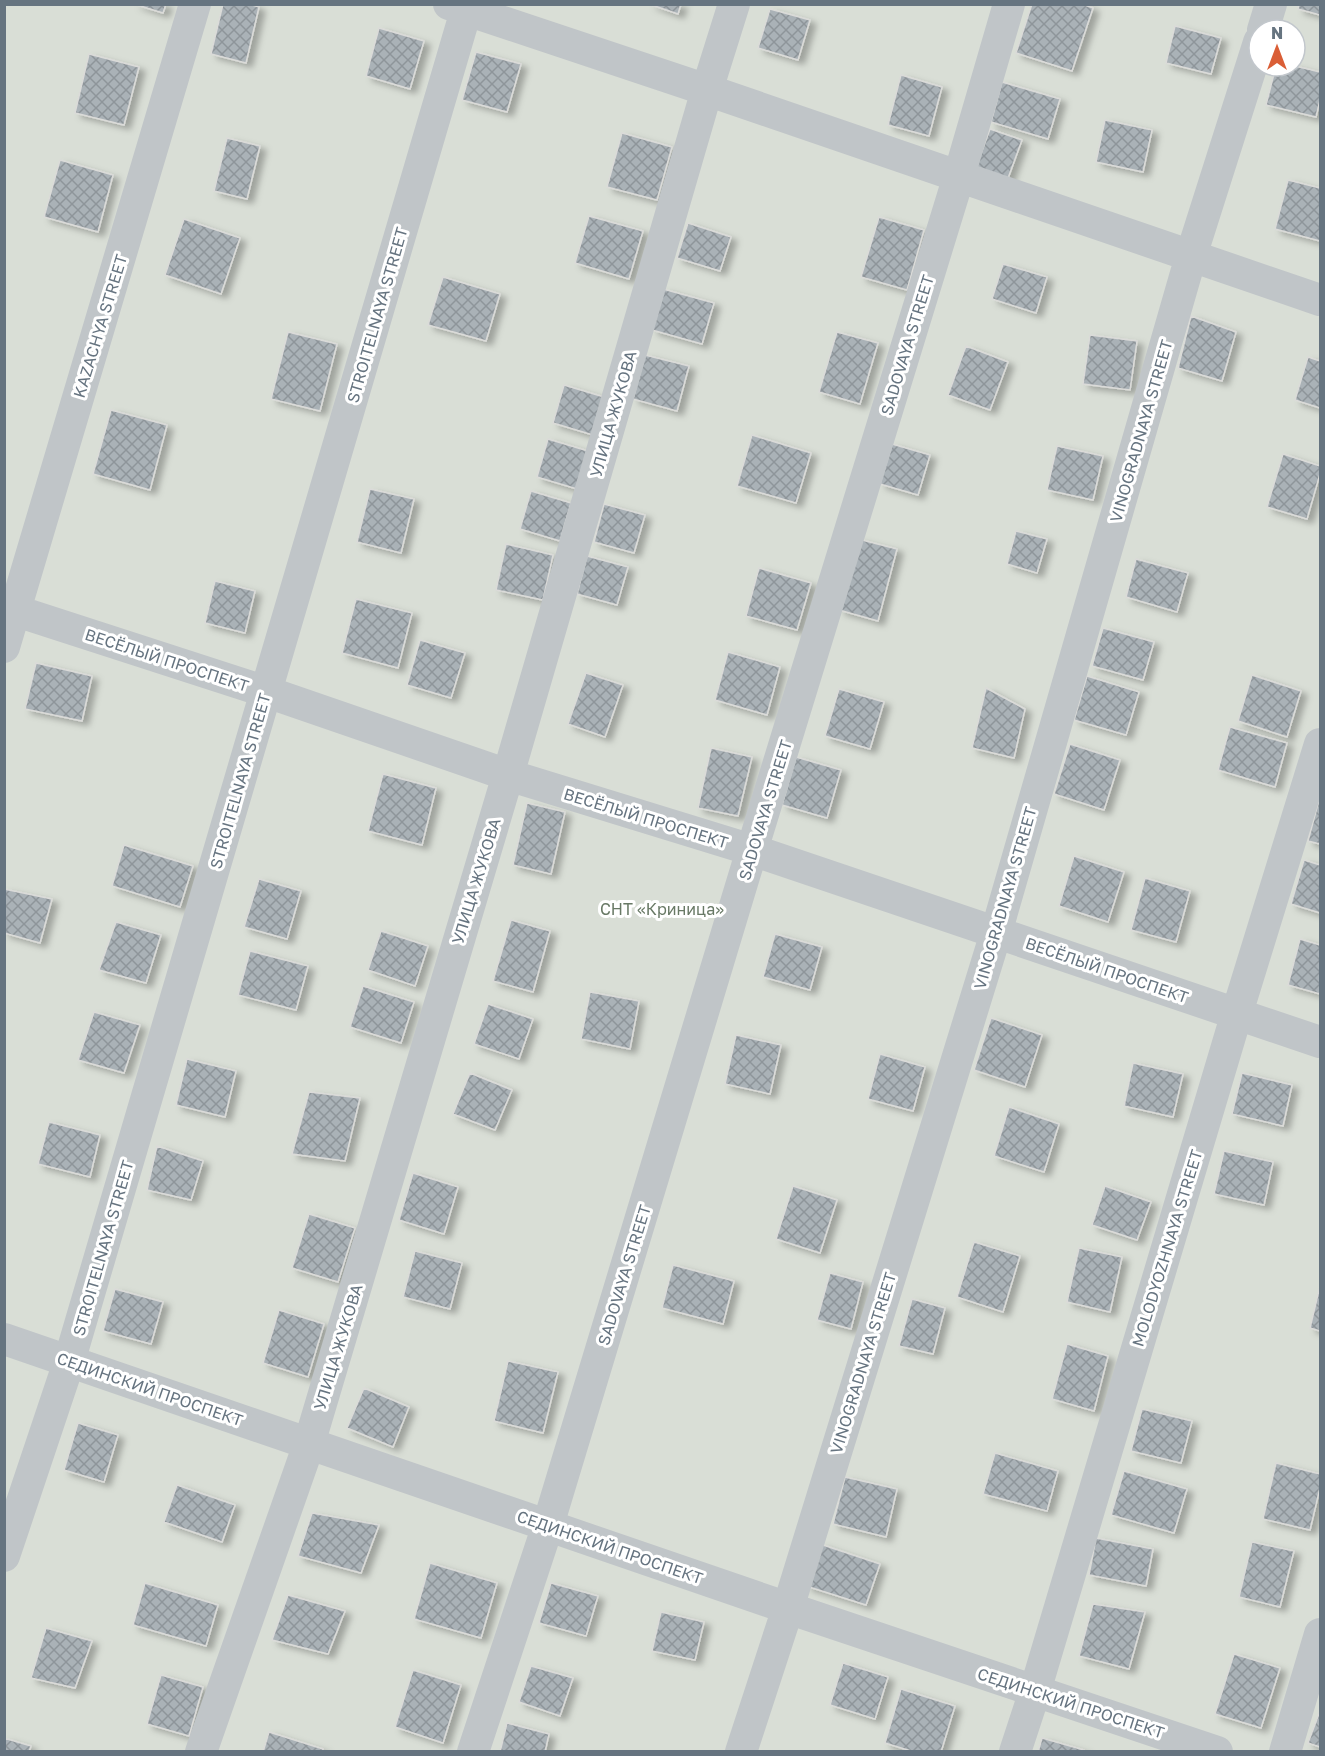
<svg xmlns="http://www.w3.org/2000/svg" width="1325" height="1756" font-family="'Golos Text',sans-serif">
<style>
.garden{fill:#d9ded6;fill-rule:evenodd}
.building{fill:url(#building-cross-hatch);stroke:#dbdbd9;stroke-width:1.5;filter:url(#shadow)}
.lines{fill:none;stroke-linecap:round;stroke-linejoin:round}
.minor{stroke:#c0c5c8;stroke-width:32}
.labels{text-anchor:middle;stroke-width:6;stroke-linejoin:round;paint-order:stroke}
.street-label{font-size:16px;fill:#667480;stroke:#fff}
.park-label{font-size:16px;fill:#687965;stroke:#fff}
</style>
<defs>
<pattern id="building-cross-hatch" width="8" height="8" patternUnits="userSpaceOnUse" patternTransform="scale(1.5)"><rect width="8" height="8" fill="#aab2b7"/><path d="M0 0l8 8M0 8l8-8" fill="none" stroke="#8e959a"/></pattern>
<filter id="shadow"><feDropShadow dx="6" dy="4" stdDeviation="3" flood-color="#0004"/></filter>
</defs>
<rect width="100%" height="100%" fill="#f9f9f7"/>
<!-- garden -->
<path class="garden" d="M5,5H1320V1751H5ZM1259,30H1295V66H1259Z"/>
<!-- building -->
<path class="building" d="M134,4H166L163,13Z
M223,4H249L259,7L246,63L211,54Z
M649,4H681L678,14Z
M1032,4H1082L1093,8L1072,71L1016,53Z
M1299,4H1320V15L1298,9Z
M770,9L810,20L798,60L758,48Z
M1175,26L1221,38L1211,74L1166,63Z
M379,28L424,41L410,89L366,76Z
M476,52L521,64L507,112L462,100Z
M89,54L139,67L124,125L75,113Z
M1276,66H1295L1320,72V100L1316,117L1266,105Z
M901,75L942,87L929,136L888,125Z
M1002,82L1060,99L1048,139L991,122Z
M1105,120L1152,130L1143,172L1096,162Z
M990,129L1022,140L1007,181L975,170Z
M622,133L672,147L657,200L607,187Z
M227,138L260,146L247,199L214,191Z
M60,160L113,175L98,232L44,217Z
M1288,180L1320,188V241L1275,229Z
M589,216L643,231L629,279L575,263Z
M879,217L924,230L907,290L861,277Z
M184,219L240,238L221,294L165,275Z
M688,223L731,237L720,271L677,258Z
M1003,264L1047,277L1036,313L992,299Z
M443,277L500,294L486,341L428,325Z
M663,289L714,303L702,344L652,330Z
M1191,316L1236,332L1222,381L1178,368Z
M288,332L337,344L320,411L271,399Z
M837,332L878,343L860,404L819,392Z
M1090,335L1137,341L1130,390L1083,384Z
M966,346L1008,362L990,410L948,395Z
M645,355L689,366L677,411L633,399Z
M1308,357L1320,361V408L1295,400Z
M564,385L604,397L593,435L553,423Z
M111,410L167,425L150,490L93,474Z
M752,435L811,453L796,503L737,486Z
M548,439L588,451L577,489L537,477Z
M892,444L930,455L918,495L880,484Z
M1057,446L1103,456L1093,500L1047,490Z
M1283,454L1320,466V474L1307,519L1267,507Z
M370,489L414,499L401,553L357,542Z
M531,491L571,503L560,541L520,529Z
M604,504L645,515L634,553L594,542Z
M1016,531L1047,539L1037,573L1007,564Z
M858,539L897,549L878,621L839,610Z
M506,544L553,555L543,600L496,590Z
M587,556L628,567L617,605L577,594Z
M1136,559L1188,573L1177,612L1126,597Z
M759,568L811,583L797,630L746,616Z
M215,581L255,591L245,633L205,623Z
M356,599L412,613L398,668L342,653Z
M1103,628L1154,642L1143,680L1092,666Z
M420,640L465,653L451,698L407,685Z
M728,652L780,667L767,715L715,700Z
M36,663L92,676L82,721L25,709Z
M586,673L623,685L605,737L568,724Z
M1252,675L1301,691L1287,737L1238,721Z
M1087,676L1139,692L1126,735L1074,720Z
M986,688L1025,709L1014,758L972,748Z
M839,689L884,702L870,749L825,736Z
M1230,727L1287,743L1275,787L1218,770Z
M1070,744L1120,760L1104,810L1054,794Z
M711,748L752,757L738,816L698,808Z
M796,757L841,770L827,818L782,805Z
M383,774L436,788L422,845L368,831Z
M1319,800L1320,801V844L1308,841Z
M527,803L565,812L551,874L513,865Z
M124,845L193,866L180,907L112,886Z
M1074,856L1124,872L1108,922L1059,906Z
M1304,860L1320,865V913L1291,904Z
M1145,878L1190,891L1176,942L1131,930Z
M259,879L301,891L287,939L244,927Z
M4,889L52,899L40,943L4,933Z
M511,920L550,931L533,992L493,981Z
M116,922L161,935L146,983L99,970Z
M381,931L428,946L415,986L368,970Z
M775,934L822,947L810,990L763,977Z
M1300,939L1320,945V994L1288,985Z
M250,951L308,966L296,1010L238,995Z
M363,986L414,1002L401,1043L350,1027Z
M590,992L639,1001L630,1049L581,1039Z
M488,1004L533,1019L519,1059L474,1044Z
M94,1012L140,1025L124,1073L78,1060Z
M991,1018L1042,1035L1025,1087L974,1070Z
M736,1035L781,1045L770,1094L725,1084Z
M880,1054L925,1067L913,1111L868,1099Z
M187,1059L236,1071L225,1117L176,1105Z
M1133,1063L1183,1074L1173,1117L1124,1106Z
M470,1073L512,1090L495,1130L453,1114Z
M1242,1073L1292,1085L1283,1126L1232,1114Z
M309,1092L360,1098L345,1161L292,1154Z
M1009,1107L1059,1124L1044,1172L994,1156Z
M49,1122L100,1135L90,1177L38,1164Z
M157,1146L203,1161L191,1200L147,1190Z
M1224,1151L1273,1162L1264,1205L1214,1194Z
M413,1173L458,1187L444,1234L399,1220Z
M793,1186L837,1200L820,1253L776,1239Z
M1105,1186L1151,1202L1137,1240L1092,1225Z
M309,1214L355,1228L338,1282L292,1268Z
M974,1242L1020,1256L1003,1312L957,1297Z
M1079,1248L1122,1257L1110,1312L1067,1302Z
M415,1251L462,1263L450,1309L403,1297Z
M673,1265L734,1281L723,1324L662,1308Z
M830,1273L863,1282L851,1329L817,1320Z
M1320,1286V1331L1310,1328Z
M115,1289L163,1302L151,1344L103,1331Z
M912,1299L945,1308L933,1354L899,1346Z
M279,1310L324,1324L308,1377L263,1363Z
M1067,1344L1108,1356L1094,1411L1052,1399Z
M508,1361L558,1372L543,1433L494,1421Z
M364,1388L409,1407L393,1447L347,1428Z
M1142,1409L1192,1421L1181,1463L1131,1451Z
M78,1423L118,1435L104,1482L64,1470Z
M995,1453L1058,1471L1047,1511L983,1494Z
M1276,1463L1320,1474V1488L1310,1530L1263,1519Z
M1124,1471L1187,1489L1174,1533L1111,1515Z
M845,1477L897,1489L886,1537L833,1524Z
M177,1485L235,1505L222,1542L164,1522Z
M312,1513L379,1525L361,1573L298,1556Z
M1096,1538L1153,1549L1146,1586L1089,1575Z
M1252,1542L1294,1551L1280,1607L1239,1597Z
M820,1544L880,1564L866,1605L806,1586Z
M430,1563L497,1583L481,1638L414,1619Z
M145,1583L218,1605L206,1646L133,1625Z
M551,1583L598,1596L586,1636L539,1623Z
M288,1595L345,1611L328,1654L272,1640Z
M1093,1604L1145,1612L1129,1669L1079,1656Z
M661,1612L704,1622L695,1660L652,1651Z
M46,1628L92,1641L75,1688L31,1678Z
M1234,1654L1280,1668L1261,1728L1215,1714Z
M843,1663L888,1677L875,1719L830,1705Z
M531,1666L573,1678L560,1716L519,1702Z
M413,1670L461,1685L443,1743L395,1727Z
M161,1675L203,1687L189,1736L147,1724Z
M901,1689L955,1706L941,1752H914L885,1743Z
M1320,1711V1747L1308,1743Z
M507,1723L549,1734L545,1752H500Z
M269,1732L323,1749L322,1752H263Z
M4,1738L31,1746L29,1752H4Z
M1042,1738L1084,1750V1752H1038Z"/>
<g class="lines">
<!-- minor -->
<path class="minor" d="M449,4L707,90L1320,300
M1263,30L1271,4
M4,607L267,692L508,775L752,850L1320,1042
M4,647L195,4
M4,1339L788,1608L1217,1752
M4,1556L69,1362L468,4
M201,1752L309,1444L508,775L707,90L734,4
M473,1752L548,1525L752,850L959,176L1009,4
M741,1752L788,1608L996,933L1191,256L1259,42
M1015,1752L1035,1691L1237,1013L1320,744
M1285,1752L1320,1634"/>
</g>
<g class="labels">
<!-- street labels -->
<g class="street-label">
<text transform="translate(377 315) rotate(-74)" y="6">STROITELNAYA STREET</text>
<text transform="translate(100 326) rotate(-73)" y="6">KAZACHYA STREET</text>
<text transform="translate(907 345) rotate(-73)" y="6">SADOVAYA STREET</text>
<text transform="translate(613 414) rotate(-74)" y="6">УЛИЦА ЖУКОВА</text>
<text transform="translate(1141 431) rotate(-74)" y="6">VINOGRADNAYA STREET</text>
<text transform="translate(167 660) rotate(18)" y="6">ВЕСЁЛЫЙ ПРОСПЕКТ</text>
<text transform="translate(240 781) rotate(-74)" y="6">STROITELNAYA STREET</text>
<text transform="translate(765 810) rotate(-73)" y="6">SADOVAYA STREET</text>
<text transform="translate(646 818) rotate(17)" y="6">ВЕСЁЛЫЙ ПРОСПЕКТ</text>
<text transform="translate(476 881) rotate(-73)" y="6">УЛИЦА ЖУКОВА</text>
<text transform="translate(1005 898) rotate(-74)" y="6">VINOGRADNAYA STREET</text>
<text transform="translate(1107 970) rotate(19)" y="6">ВЕСЁЛЫЙ ПРОСПЕКТ</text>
<text transform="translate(103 1248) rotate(-74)" y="6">STROITELNAYA STREET</text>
<text transform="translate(1167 1248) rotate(-73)" y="6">MOLODYOZHNAYA STREET</text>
<text transform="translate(624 1275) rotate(-73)" y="6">SADOVAYA STREET</text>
<text transform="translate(338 1347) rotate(-73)" y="6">УЛИЦА ЖУКОВА</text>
<text transform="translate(863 1363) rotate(-73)" y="6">VINOGRADNAYA STREET</text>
<text transform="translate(150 1389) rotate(19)" y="6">СЕДИНСКИЙ ПРОСПЕКТ</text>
<text transform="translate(610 1547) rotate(19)" y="6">СЕДИНСКИЙ ПРОСПЕКТ</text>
<text transform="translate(1071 1703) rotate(18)" y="6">СЕДИНСКИЙ ПРОСПЕКТ</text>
</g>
<!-- park labels -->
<g class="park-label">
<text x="662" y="915">СНТ «Криница»</text>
</g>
</g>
<!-- border -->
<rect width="1325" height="1756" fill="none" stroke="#667480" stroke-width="12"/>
<!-- north arrow -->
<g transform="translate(1277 48)"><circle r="28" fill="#ffffff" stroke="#c2c7cc" stroke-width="1.5"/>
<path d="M0-4.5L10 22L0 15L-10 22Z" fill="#da5e36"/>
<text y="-9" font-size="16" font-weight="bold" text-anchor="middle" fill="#667480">N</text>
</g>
</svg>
